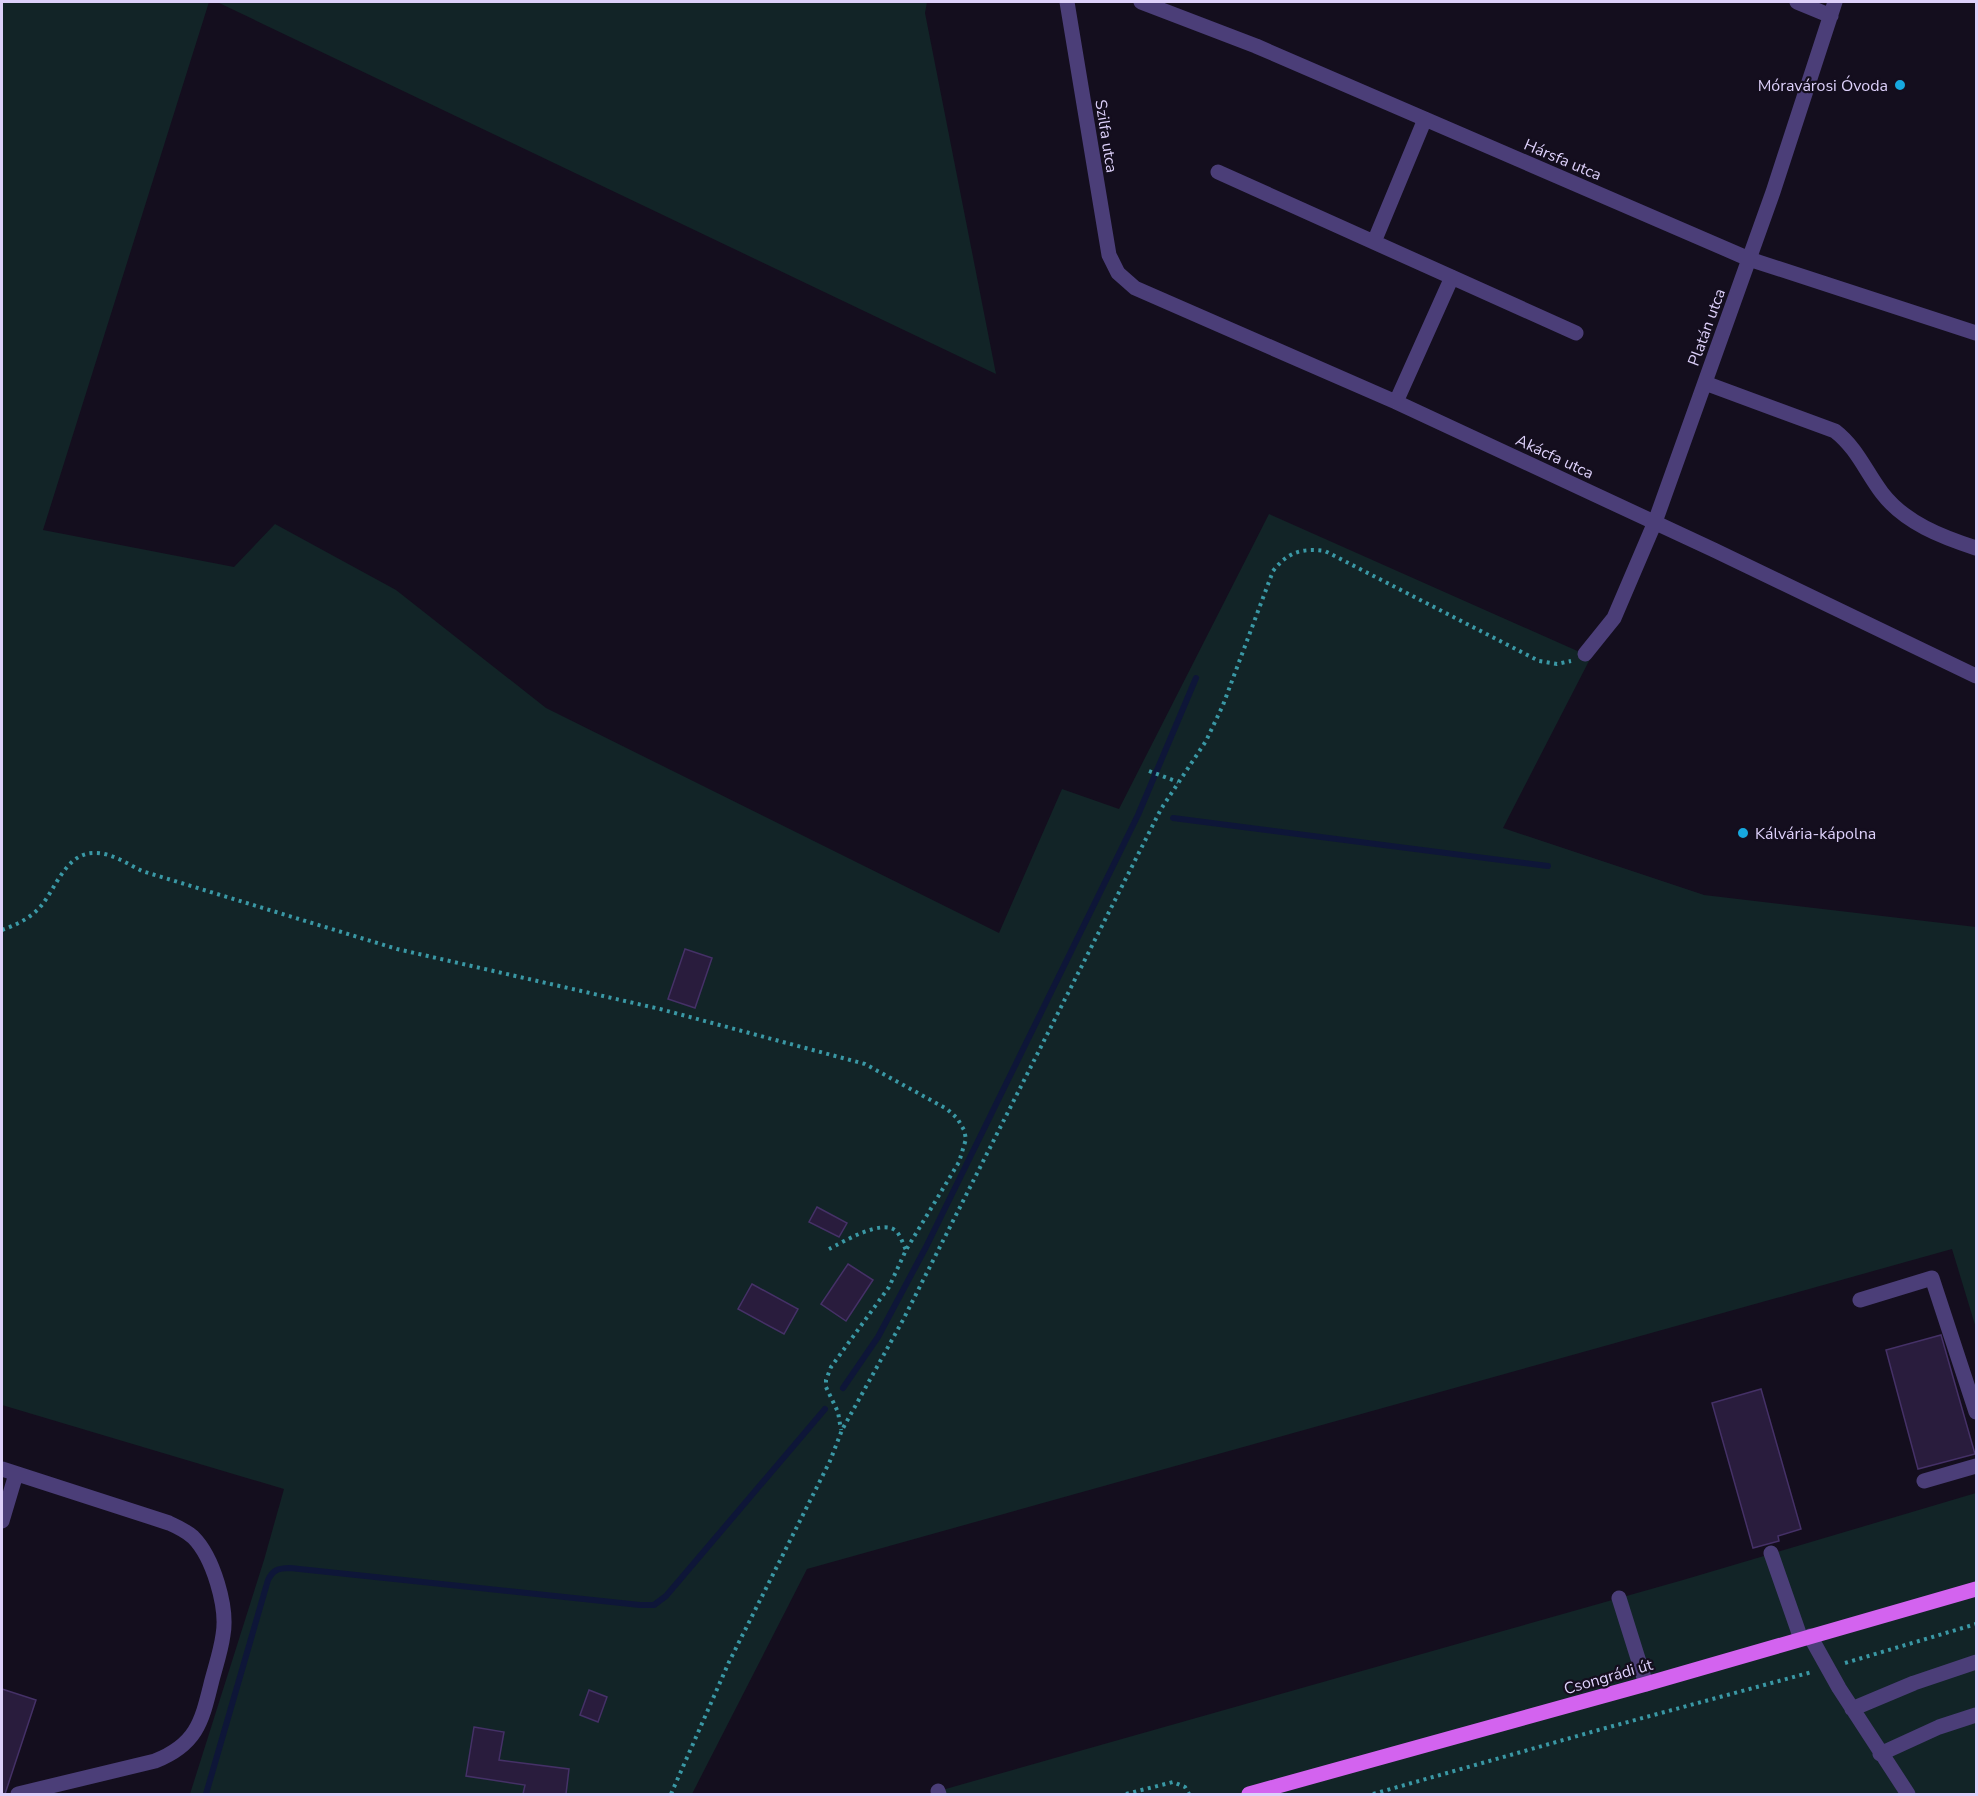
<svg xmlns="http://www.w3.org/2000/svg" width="1978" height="1796" font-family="'Nunito Sans',sans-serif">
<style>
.green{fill:#122427}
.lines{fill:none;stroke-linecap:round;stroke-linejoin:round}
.stream{stroke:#0e1638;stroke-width:6}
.building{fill:#291c3d;stroke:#453167;stroke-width:1.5}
.path{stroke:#3a98a5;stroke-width:4;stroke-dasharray:3 4.5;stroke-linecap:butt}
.minor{stroke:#4b3e78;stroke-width:15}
.major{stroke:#d363ef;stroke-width:15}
.poi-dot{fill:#17a8df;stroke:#140e1e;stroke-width:2}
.labels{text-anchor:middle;stroke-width:4.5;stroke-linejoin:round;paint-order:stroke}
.poi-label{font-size:16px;fill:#ddd0fa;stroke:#140e1e;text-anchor:end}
.street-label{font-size:16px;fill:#ddd0fa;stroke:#140e1e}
</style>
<rect width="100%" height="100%" fill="#140e1e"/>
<!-- green -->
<path class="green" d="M2,2H209L43,530L234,567L275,524L396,590L546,708L999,933L1062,789L1119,809L1269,514L1591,657L1503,828L1704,895L1976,927V1328L1952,1249L807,1569L692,1794H190L264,1560L284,1489L2,1405Z
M217,2H927L925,13L996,374Z
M1976,1493V1794H928L1683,1580Z"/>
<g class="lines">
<!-- stream -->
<path class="stream" d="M1173,818L1548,866
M843,1388L878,1337L926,1247L1138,815L1196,678
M206,1794L268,1580C273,1570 278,1568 290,1568L640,1605H654L666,1596L825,1409"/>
</g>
<!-- building -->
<path class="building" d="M685,949L712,958L695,1008L668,999Z
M817,1207L847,1223L839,1237L809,1222Z
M848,1264L873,1280L846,1321L821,1304Z
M752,1284L798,1309L784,1334L738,1309Z
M1941,1335L1975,1454L1918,1469L1886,1350Z
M1761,1389L1801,1529L1778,1536L1779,1541L1753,1548L1712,1403Z
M2,1689L36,1700L5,1794H2Z
M589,1690L607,1697L598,1722L580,1715Z
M474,1727L504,1732L499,1760L569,1769L566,1794H523L525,1785L466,1776Z"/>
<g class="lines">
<!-- path -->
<path class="path" d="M1149,771L1178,782
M2,930C16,925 31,918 41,906C56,888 66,853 94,853C110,852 128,864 142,871L397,949L660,1009L865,1064L947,1109L957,1118L964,1130L966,1139L959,1162L906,1250L889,1287L831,1367L826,1380V1387L838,1412L841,1430
M829,1249C843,1242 884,1217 897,1232C901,1237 903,1244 906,1250
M1845,1663L1976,1624
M671,1794L729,1662L830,1461L842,1430L903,1320L1161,809L1206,741L1223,705L1273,571C1288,552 1301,548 1325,551L1539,661L1557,664L1571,661
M1126,1794L1173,1782L1185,1787L1189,1794
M1373,1794L1602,1729L1812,1672"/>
<!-- minor -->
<path class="minor" d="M1067,2L1109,255L1118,273L1135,288L1396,402L1714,550L1976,676
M1141,2L1256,46L1749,259L1976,333
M1797,2L1831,16
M1218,172L1576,333
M1374,242L1425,119
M1705,383L1835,431C1857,448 1866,472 1882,493C1905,523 1942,537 1976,548
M1396,402L1452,277
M1585,654L1614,618L1655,522L1773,192L1835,2
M1860,1300L1932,1278L1976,1412
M2,1469L169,1523C178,1527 186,1531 193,1537C213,1557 228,1607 223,1635C221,1650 216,1665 212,1680C202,1720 198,1744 155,1761L18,1794
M1924,1481L1976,1466
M2,1521L16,1474
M1771,1553L1801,1639
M1619,1598L1646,1684
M1810,1636L1839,1688L1908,1794
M1852,1709L1914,1683L1976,1662
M1880,1754L1939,1727L1976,1715
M938,1791L939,1794"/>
<!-- major -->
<path class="major" d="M1249,1794L1646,1684L1976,1589"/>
</g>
<!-- markers -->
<g class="poi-dot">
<circle cx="1900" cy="85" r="6"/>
<circle cx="1743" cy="833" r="6"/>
</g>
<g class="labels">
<!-- poi labels -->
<g class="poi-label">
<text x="1888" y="91">Móravárosi Óvoda</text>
<text x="1755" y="839" text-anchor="start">Kálvária-kápolna</text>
</g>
<!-- street labels -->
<g class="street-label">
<text transform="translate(1107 136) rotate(81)" y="6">Szilfa utca</text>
<text transform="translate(1563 159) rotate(23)" y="6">Hársfa utca</text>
<text transform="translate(1706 327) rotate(-70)" y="6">Platán utca</text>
<text transform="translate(1555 456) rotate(25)" y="6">Akácfa utca</text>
<text transform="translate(1608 1676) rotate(-16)" y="6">Csongrádi út</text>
</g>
</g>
<!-- border -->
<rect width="1978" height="1796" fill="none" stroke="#ddd0fa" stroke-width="6"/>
</svg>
